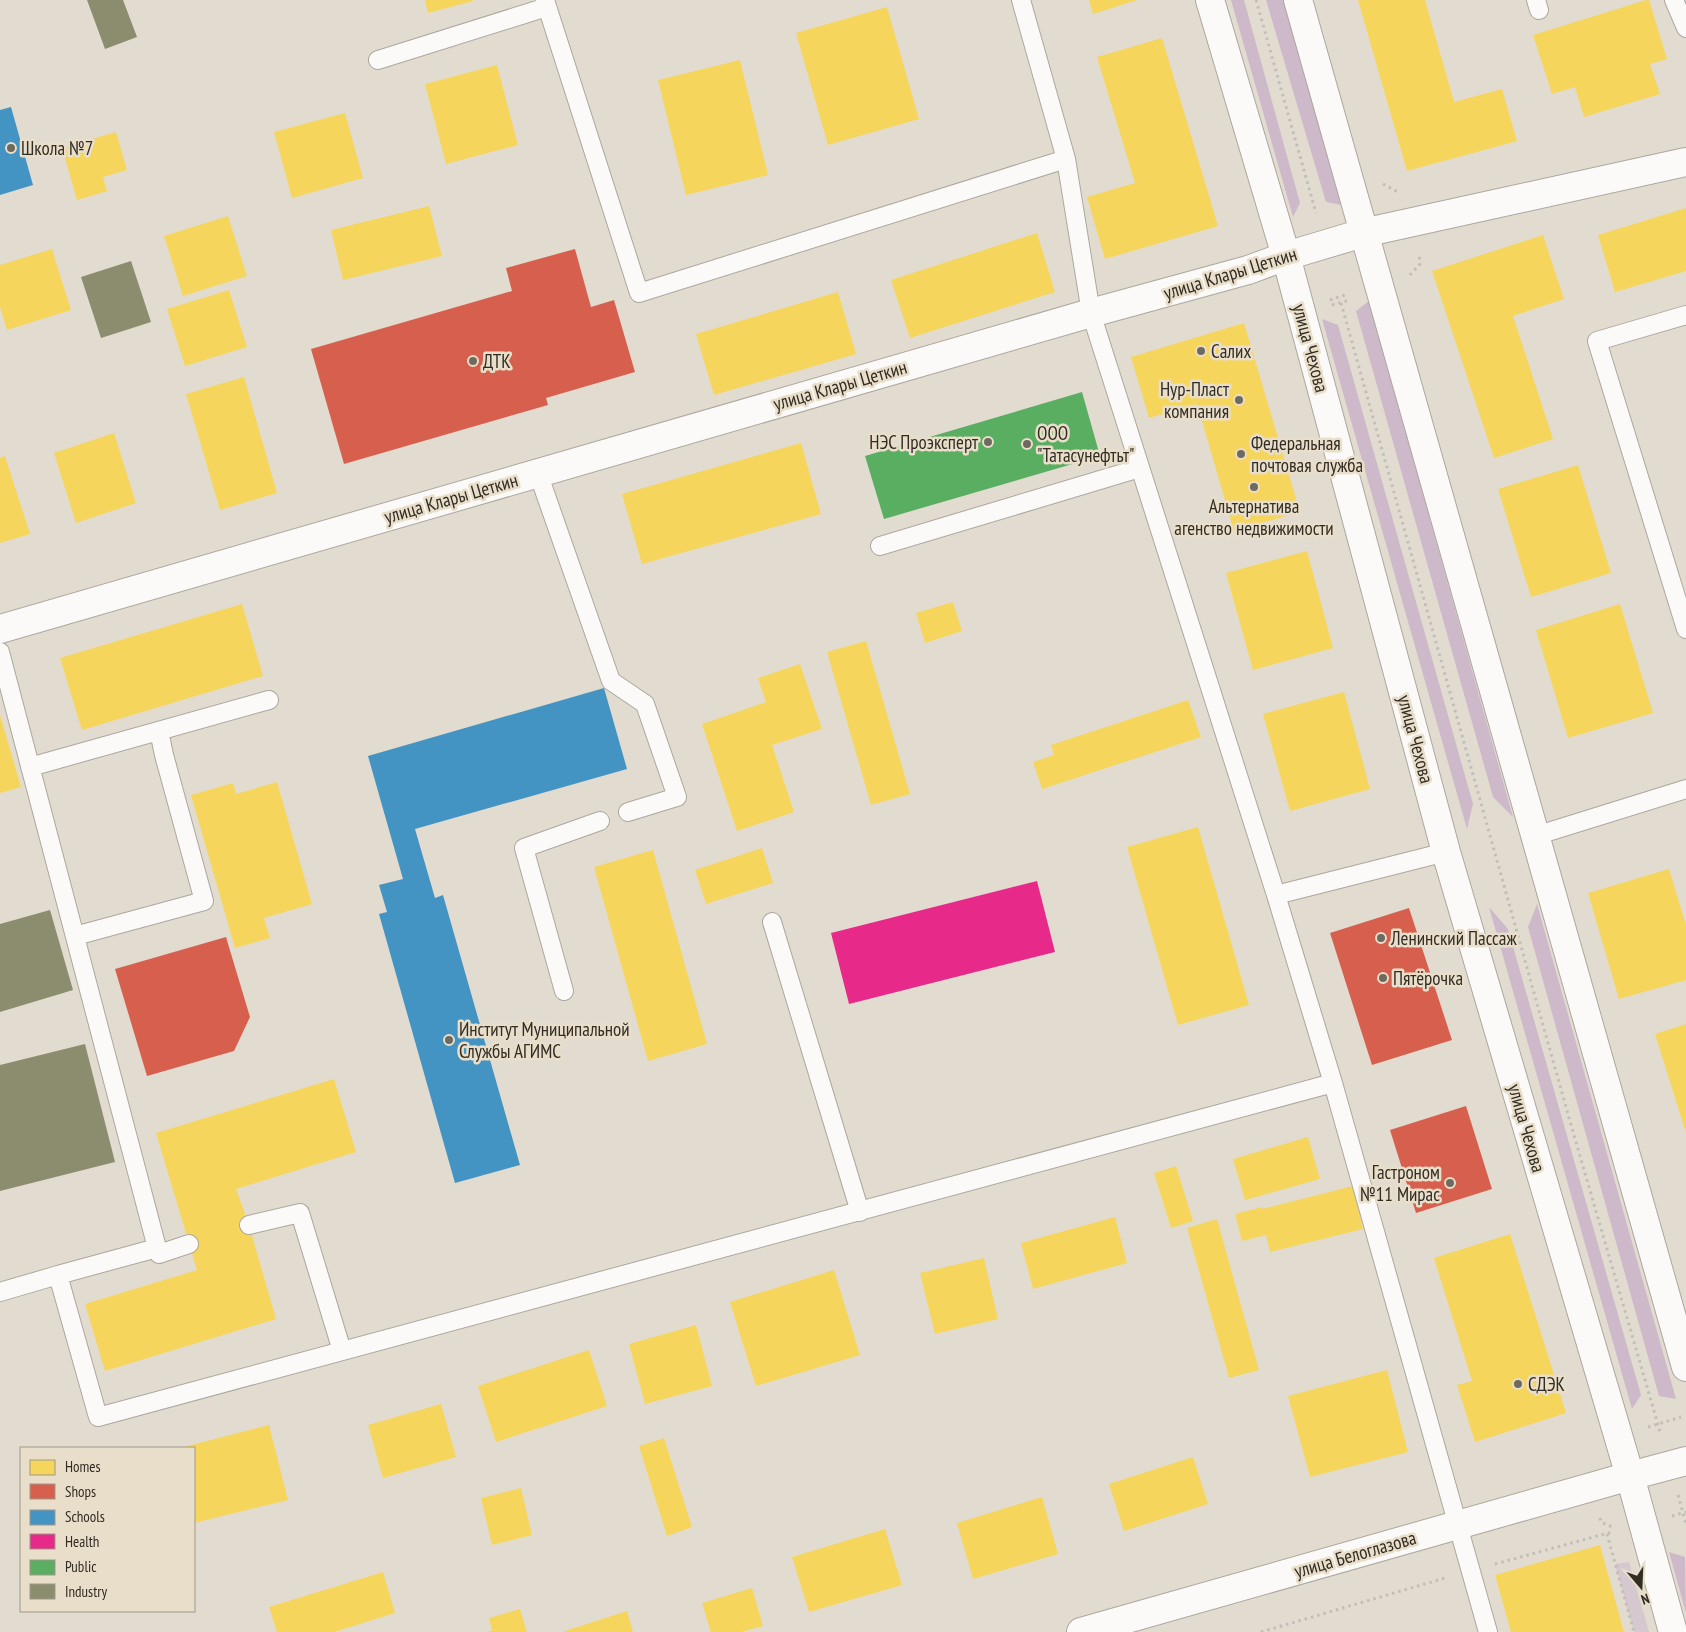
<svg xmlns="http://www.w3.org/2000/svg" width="1686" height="1632" font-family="'PT Sans Narrow',sans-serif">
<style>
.green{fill:#d5c8cf}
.forest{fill:#cdb9c9}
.homes{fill:#f6d55c}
.shops{fill:#d6604d}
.schools{fill:#4393c3}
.health{fill:#e7298a}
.public{fill:#5aae61}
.industry{fill:#8c8c6e}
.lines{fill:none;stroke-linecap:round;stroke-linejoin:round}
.service-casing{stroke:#aca79e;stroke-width:20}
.minor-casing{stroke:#aca79e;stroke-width:30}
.tertiary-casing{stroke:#aca79e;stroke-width:30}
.secondary-casing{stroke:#aca79e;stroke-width:30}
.path{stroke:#c1bdb9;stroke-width:3;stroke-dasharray:2.5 4;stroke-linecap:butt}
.service{stroke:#fbfaf8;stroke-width:18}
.minor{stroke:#fbfaf8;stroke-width:28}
.tertiary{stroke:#fbfaf8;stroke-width:28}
.secondary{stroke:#fbfaf8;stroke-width:28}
.poi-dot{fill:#6f6a60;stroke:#e9dec9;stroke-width:2}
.labels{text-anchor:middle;stroke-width:5;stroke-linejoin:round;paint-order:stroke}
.poi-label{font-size:19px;fill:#312c24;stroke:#e9dec9;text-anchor:start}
.street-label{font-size:19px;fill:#312c24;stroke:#e9dec9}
</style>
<rect width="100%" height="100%" fill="#e2dcd0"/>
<!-- green -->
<path class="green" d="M1629,1562L1649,1632H1634L1615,1564Z"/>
<!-- forest -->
<path class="forest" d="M1231,0H1244L1300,203L1293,217Z
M1266,0H1283L1342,205L1326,202Z
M1369,301L1513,817L1493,797L1356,311Z
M1322,319L1338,325L1473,804L1467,829Z
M1537,904L1676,1399L1659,1396L1528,927Z
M1489,907L1508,929L1641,1395L1632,1409Z
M1669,1552L1685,1557L1686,1613Z"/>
<!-- homes -->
<path class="homes" d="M425,0H473V1L428,13Z
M1089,0H1137L1093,14Z
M1358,0H1425L1454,102L1502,89L1517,141L1407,171Z
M1646,0H1649L1667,59L1650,64L1660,94L1584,117L1575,87L1552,94L1533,35Z
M887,7L919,119L828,145L796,33Z
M1162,38L1218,226L1105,259L1087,197L1135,183L1097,57Z
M740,60L768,175L686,195L658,80Z
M497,65L518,145L446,164L425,84Z
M345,113L363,178L292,198L274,132Z
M116,132L127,170L103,177L107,191L77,200L62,148Z
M429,206L442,256L343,280L331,230Z
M1686,208V271L1615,292L1598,235Z
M228,216L247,276L183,296L164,236Z
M1037,233L1055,292L910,338L891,280Z
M1543,235L1564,299L1513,316L1553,439L1494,458L1432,271Z
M52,249L71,310L7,330L0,307V265Z
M229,290L247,347L185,366L167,309Z
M838,292L856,354L714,395L696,334Z
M1244,323L1300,512L1234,531L1197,404L1149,418L1131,357Z
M244,377L277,493L220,510L186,394Z
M114,433L136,503L76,523L54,453Z
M801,443L821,514L642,564L622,494Z
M5,456L30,534L0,543V458Z
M1578,465L1611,573L1531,597L1498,489Z
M1307,551L1333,648L1253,670L1226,573Z
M953,602L962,631L925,643L916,613Z
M242,604L263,676L82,730L60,658Z
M1620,604L1653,713L1568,738L1536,630Z
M866,641L910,794L871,805L827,652Z
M800,664L822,729L772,745L794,812L737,831L702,724L766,702L758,678Z
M1344,692L1370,789L1290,811L1263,714Z
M1188,700L1201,737L1042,789L1033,762L1054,755L1051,745Z
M0,715L21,787L0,793Z
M277,782L312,904L264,918L270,938L235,948L191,795L233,783L236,794Z
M1198,827L1249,1005L1178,1025L1127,847Z
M762,848L773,883L706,904L695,870Z
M653,850L707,1044L648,1061L594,867Z
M1669,869L1686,925V980L1619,999L1588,893Z
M1686,1024V1133L1655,1034Z
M334,1079L356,1152L236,1189L249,1225L276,1319L105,1371L85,1304L197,1270L156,1133Z
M1308,1137L1320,1179L1245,1200L1233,1159Z
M1176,1166L1193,1221L1171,1228L1154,1173Z
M1353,1186L1363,1229L1270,1252L1266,1235L1242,1241L1235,1214L1262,1207V1209Z
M1115,1217L1127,1263L1033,1289L1021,1243Z
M1217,1219L1259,1370L1229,1378L1187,1228Z
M1510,1234L1566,1413L1475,1442L1457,1385L1472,1381L1434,1258Z
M984,1258L998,1319L935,1334L920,1273Z
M834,1270L860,1355L756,1386L730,1302Z
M696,1325L712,1386L645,1404L629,1344Z
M589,1350L607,1406L496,1442L478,1386Z
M1387,1370L1408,1452L1310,1477L1288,1396Z
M441,1404L456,1457L383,1478L368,1425Z
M269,1425L288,1500L194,1523V1448H180Z
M664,1438L692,1527L667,1536L639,1446Z
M1193,1457L1208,1504L1124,1531L1109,1484Z
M521,1488L532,1535L492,1545L481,1498Z
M1042,1497L1058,1554L973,1579L957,1523Z
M885,1529L902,1585L809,1612L792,1557Z
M1600,1545L1624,1632H1511L1495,1575Z
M383,1572L395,1613L334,1632H277L269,1607Z
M752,1588L763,1626L741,1632H711L702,1603Z
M520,1609L527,1632H488L492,1630L489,1618Z
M627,1611L633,1632H562Z"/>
<!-- shops -->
<path class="shops" d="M575,249L591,307L614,300L635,372L546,398L548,405L344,464L311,349L512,291L506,268Z
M1409,908L1452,1040L1372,1065L1330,933Z
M226,937L250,1017L234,1051L147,1076L115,969Z
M1466,1106L1492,1189L1416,1213L1390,1130Z"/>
<!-- schools -->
<path class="schools" d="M11,107L33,185L0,195V110Z
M604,688L627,769L415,829L435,898L443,895L520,1165L455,1183L379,914L387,912L379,885L403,879L368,756Z"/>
<!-- health -->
<path class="health" d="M1037,881L1055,952L849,1004L831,933Z"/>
<!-- public -->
<path class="public" d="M1082,392L1100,456L884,519L865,456Z"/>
<!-- industry -->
<path class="industry" d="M87,0H123L137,37L105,49Z
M131,261L151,322L101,338L81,277Z
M50,910L73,990L0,1012V924Z
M85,1044L115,1162L0,1191V1065Z"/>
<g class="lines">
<defs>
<path id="service" d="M545,0L639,293L1066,159
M1021,0L1066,159L1091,313L1276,895
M1536,0L1539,10
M1674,0L1686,28
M378,60L547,7
M1686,315L1597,341L1686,629
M538,473L611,681L645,704L677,797L628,812
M880,546L1140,468
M0,652L157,1248L58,1275L98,1417L1333,1083L1488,1632
M30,767L269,700
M1535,836L1686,789
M772,922L860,1212
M75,936L204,901L164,755L159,731
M564,991L524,848L600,821
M1333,1083L1276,895L1446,852
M249,1225L300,1213L342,1351
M157,1248L159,1254L189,1244
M0,1292L58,1275"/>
<path id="minor" d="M1363,233L1686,162
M0,629L1091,313L1248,270L1286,256"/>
<path id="tertiary" d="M1081,1632L1630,1476"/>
<path id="secondary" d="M1210,0L1286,256L1446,852L1630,1476L1673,1632
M1298,0L1686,1367
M1286,256L1363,233
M1630,1476L1686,1461"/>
</defs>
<!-- service casing -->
<use href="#service" class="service-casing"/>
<!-- minor casing -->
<use href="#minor" class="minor-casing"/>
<!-- tertiary casing -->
<use href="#tertiary" class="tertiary-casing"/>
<!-- secondary casing -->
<use href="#secondary" class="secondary-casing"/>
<!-- path -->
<path class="path" d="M1256,0L1316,213
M1383,184L1398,192
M1410,275L1420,264L1419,253
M1330,300L1348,294
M1341,303L1571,1125L1661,1435
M1332,305L1350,300
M1648,1427L1681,1417
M1678,1495L1686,1524
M1672,1516L1686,1512
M1600,1518L1601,1522L1612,1527
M1607,1534L1634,1632
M1495,1564L1612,1532
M1261,1632L1445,1578"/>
<!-- service -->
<use href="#service" class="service"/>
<!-- minor -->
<use href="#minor" class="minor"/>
<!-- tertiary -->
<use href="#tertiary" class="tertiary"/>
<!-- secondary -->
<use href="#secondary" class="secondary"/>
</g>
<!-- markers -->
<g class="poi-dot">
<circle cx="11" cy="148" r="5"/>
<circle cx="1201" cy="351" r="5"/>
<circle cx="473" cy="361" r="5"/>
<circle cx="1239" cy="400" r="5"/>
<circle cx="988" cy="442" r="5"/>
<circle cx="1027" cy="444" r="5"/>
<circle cx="1241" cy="454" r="5"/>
<circle cx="1254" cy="487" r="5"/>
<circle cx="1381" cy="938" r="5"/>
<circle cx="1383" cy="978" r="5"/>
<circle cx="449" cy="1040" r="5"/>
<circle cx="1450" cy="1183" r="5"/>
<circle cx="1518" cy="1384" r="5"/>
</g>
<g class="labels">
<!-- poi labels -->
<g class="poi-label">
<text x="21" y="155">Школа №7</text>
<text x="1211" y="358">Салих</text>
<text x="483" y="368">ДТК</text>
<text x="1229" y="396" text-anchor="end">Нур-Пласт<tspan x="1229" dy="22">компания</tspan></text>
<text x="1037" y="440">ООО<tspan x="1037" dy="22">"Татасунефтьт"</tspan></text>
<text x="978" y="449" text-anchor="end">НЭС Проэксперт</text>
<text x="1251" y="450">Федеральная<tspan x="1251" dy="22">почтовая служба</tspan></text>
<text x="1254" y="513" text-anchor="middle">Альтернатива<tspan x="1254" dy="22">агенство недвижимости</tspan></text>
<text x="1391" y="945">Ленинский Пассаж</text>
<text x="1393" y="985">Пятёрочка</text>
<text x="459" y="1036">Институт Муниципальной<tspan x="459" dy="22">Службы АГИМС</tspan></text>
<text x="1440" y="1179" text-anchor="end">Гастроном<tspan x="1440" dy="22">№11 Мирас</tspan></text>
<text x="1528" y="1391">СДЭК</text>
</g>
<!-- street labels -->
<g class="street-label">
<text transform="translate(1230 273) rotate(-17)" y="7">улица Клары Цеткин</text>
<text transform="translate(1311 348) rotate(75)" y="7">улица Чехова</text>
<text transform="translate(840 385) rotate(-16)" y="7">улица Клары Цеткин</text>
<text transform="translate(451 498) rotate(-16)" y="7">улица Клары Цеткин</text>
<text transform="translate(1416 739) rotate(75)" y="7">улица Чехова</text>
<text transform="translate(1527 1128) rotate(74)" y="7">улица Чехова</text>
<text transform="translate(1355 1554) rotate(-16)" y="7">улица Белоглазова</text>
</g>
</g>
<!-- legend -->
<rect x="20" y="1447" width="175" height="165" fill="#e9dec9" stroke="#9f9787"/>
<rect x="30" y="1460" width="25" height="15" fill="#f6d55c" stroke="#9f9787"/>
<text x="65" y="1472" font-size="15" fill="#312c24">Homes</text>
<rect x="30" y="1484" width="25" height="15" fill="#d6604d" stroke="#9f9787"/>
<text x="65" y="1497" font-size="15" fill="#312c24">Shops</text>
<rect x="30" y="1510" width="25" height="15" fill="#4393c3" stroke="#9f9787"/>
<text x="65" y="1522" font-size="15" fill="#312c24">Schools</text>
<rect x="30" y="1534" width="25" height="15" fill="#e7298a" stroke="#9f9787"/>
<text x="65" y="1547" font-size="15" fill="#312c24">Health</text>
<rect x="30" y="1560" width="25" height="15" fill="#5aae61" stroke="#9f9787"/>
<text x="65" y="1572" font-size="15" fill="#312c24">Public</text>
<rect x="30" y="1584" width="25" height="15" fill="#8c8c6e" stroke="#9f9787"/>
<text x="65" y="1597" font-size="15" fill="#312c24">Industry</text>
<!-- north arrow -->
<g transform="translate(1641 1587) rotate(161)" stroke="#e9dec9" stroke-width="4" paint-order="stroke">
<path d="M0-4L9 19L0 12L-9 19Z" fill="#312c24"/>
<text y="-8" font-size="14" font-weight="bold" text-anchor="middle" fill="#312c24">N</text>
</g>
</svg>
